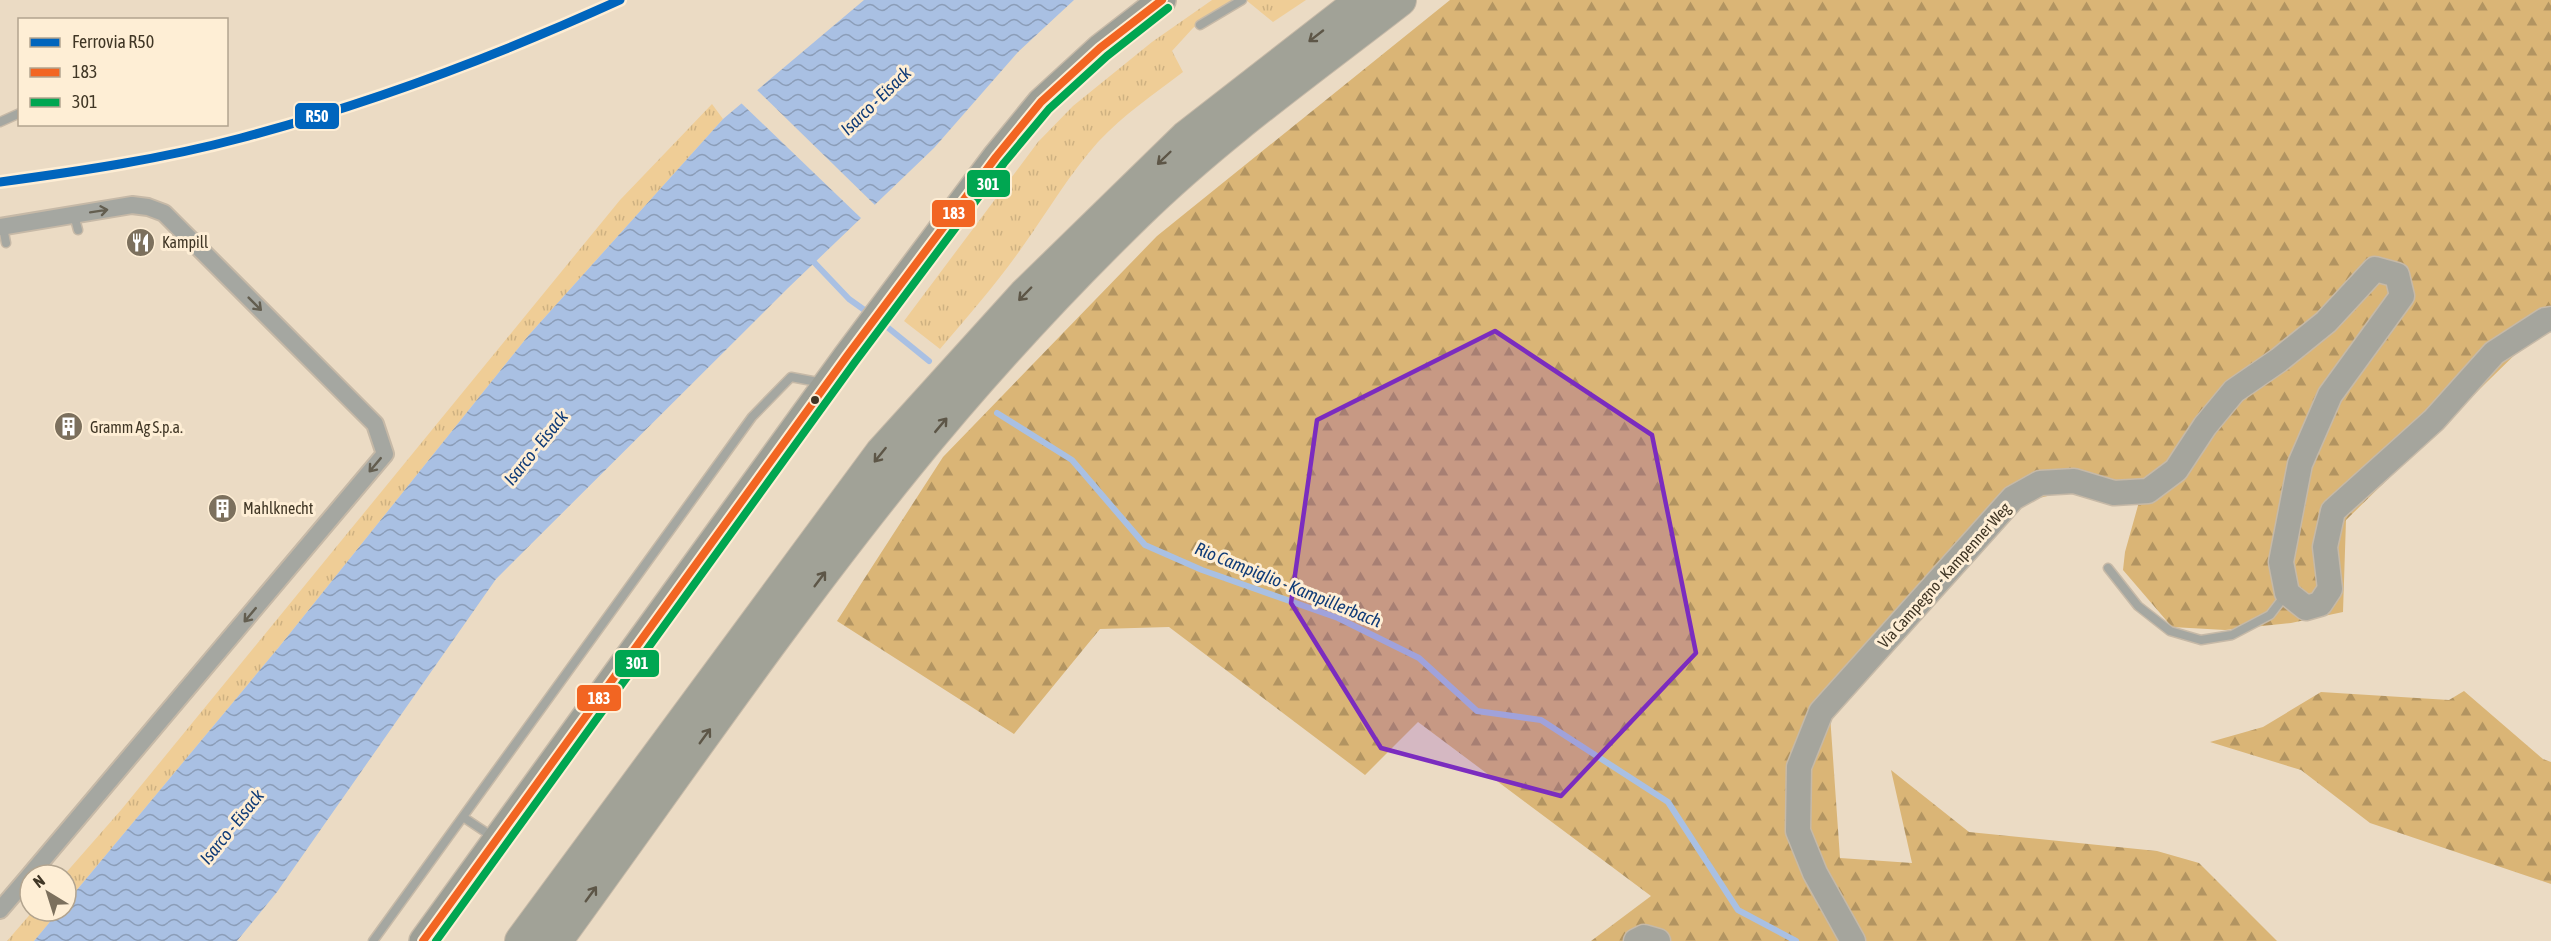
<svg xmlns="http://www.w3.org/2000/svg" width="2551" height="941" font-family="'Asap Condensed',sans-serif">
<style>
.grass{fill:url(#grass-tufts)}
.forest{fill:url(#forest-firs)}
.water{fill:url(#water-waves)}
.pier{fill:#ebdbc4}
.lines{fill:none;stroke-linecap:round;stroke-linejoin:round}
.stream{stroke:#a9c0e3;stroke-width:6}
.lane-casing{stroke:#c6b9a7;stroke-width:11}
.street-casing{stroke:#c6b9a7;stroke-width:20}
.secondary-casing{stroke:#c6b9a7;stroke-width:27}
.primary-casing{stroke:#c6b9a7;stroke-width:30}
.highway-casing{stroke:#c6b9a7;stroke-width:34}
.lane{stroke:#a5a7a1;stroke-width:8}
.street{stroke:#a5a7a1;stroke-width:16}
.secondary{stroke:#a5a59d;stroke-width:24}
.primary{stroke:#9d9f96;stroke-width:27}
.highway{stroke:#a1a297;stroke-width:32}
.bus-1-casing{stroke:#feeed5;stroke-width:12}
.bus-2-casing{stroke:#feeed5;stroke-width:12}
.bus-1{stroke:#f26522;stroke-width:8}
.bus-2{stroke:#00a651;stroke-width:8}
.rail-1-casing{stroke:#feeed5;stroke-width:14}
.rail-1{stroke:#0065bd;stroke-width:9}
.oneway{stroke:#5d5647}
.oneway2{stroke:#635e50}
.marked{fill:#7b2cbf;fill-opacity:0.2;stroke:#7b2cbf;stroke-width:4.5;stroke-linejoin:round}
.bus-dot{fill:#403625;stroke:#feeed5;stroke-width:2}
.labels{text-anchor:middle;stroke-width:6;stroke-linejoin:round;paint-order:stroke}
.poi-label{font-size:16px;fill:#403625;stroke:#feeed5;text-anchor:start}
.street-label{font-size:16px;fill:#403625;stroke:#feeed5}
.water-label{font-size:18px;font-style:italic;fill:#0f3b77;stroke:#feeed5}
.line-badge{stroke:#feeed5;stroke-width:2}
.badge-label{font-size:16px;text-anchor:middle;font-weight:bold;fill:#fff}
</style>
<defs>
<pattern id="grass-tufts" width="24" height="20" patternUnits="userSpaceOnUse" patternTransform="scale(1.5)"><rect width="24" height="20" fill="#efcd96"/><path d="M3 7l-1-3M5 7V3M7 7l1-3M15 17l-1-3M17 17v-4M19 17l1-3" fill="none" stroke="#ceb181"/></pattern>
<pattern id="forest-firs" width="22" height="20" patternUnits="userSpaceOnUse" patternTransform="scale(1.5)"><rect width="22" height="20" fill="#dab576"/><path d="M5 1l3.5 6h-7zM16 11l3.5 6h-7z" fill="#b29461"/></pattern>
<pattern id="water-waves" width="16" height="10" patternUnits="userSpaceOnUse" patternTransform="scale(1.5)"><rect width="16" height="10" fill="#a9c0e3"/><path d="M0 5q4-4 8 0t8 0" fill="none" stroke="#8b9db8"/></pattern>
</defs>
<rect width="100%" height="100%" fill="#ebdbc4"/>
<!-- grass -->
<path class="grass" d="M1212,0H1233L1193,28L1172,51L1183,72C1154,94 1123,115 1098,142C1070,173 1048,211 1023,246C998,282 969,315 940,349L904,321L1038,142L1073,106L1152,42Z
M1246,0H1306L1273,22Z
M712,104L723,119L528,336L279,647L66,903V875H64L121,810L620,200Z
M33,911H59L34,941H7Z"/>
<!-- forest -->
<path class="forest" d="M1450,0H2551V332L2536,334L2346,520L2343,612L2291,623L2225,630L2172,627L2123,570L2125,552L2139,502L2090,499L2064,492L2027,501L1830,715L1840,858L1912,863L1891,770L1969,832L2157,851L2199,863L2277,941H1591L1651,896L1418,722L1365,775L1169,627L1100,629L1014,734L837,621L943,457L1157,236Z
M2464,691L2543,759L2551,762V884L2370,823L2301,770L2210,742L2263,727L2321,692L2449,700Z"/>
<!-- water -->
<path class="water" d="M864,0H1074L1018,52L934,148L787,289L496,579L277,892L237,941H34L59,911H66V903L279,647L528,336L723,119Z"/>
<!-- pier -->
<path class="pier" d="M755,88L877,207L863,220L739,101Z"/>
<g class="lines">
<!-- stream -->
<path class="stream" d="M810,258L849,299L870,314
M881,322L929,361
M997,413L1072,460L1145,545L1202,570L1338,618L1419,658L1477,711L1541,720L1668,802L1738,910L1796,941"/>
<defs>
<path id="lane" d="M1200,25L1242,0
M0,122L20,113
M74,215L78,230
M3,227L6,243
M2108,568L2138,606L2170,631L2201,640L2232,635L2270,615L2287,593
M463,817L493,837
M373,941L752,417L791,377L823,383"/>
<path id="street" d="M0,227L132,205L148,207L164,213L375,424L385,454L30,875
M0,910L30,875"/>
<path id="secondary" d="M1636,941L1644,937L1658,941
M1853,941L1815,873L1798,831L1799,767L1821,712L2013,498L2040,483L2074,481L2114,493L2148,491L2176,470L2205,426L2234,391L2279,360L2326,322L2375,269L2397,275L2402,296L2330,395L2300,464L2281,562L2287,593L2306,608L2320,604L2330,589L2325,547L2333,511L2434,420L2494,353L2545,320L2551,319"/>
<path id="primary" d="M423,941L847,356L996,157L1041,102L1100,48L1162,0"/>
<path id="highway" d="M521,941L881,453L1025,294L1186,137L1362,0
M556,941C671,783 782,620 905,468C977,379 1055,294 1137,214C1218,135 1311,69 1400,0"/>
</defs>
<!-- lane casing -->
<use href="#lane" class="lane-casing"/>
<!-- street casing -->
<use href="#street" class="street-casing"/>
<!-- secondary casing -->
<use href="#secondary" class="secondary-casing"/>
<!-- primary casing -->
<use href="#primary" class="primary-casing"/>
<!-- highway casing -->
<use href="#highway" class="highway-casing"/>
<!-- lane -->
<use href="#lane" class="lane"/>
<!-- street -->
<use href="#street" class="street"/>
<!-- secondary -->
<use href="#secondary" class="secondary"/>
<!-- primary -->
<use href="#primary" class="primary"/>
<!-- highway -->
<use href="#highway" class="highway"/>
<defs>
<path id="bus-1" d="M423,941L847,356L996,157L1041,102L1100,48L1162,0"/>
<path id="bus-2" d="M436,941L855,362L1004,163L1049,109L1107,56L1168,8"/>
</defs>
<!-- bus-1 casing -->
<use href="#bus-1" class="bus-1-casing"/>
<!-- bus-2 casing -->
<use href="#bus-2" class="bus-2-casing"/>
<!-- bus-1 -->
<use href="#bus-1" class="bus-1"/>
<!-- bus-2 -->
<use href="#bus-2" class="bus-2"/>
<defs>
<path id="rail-1" d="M0,182C81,171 162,159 241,138C372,103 497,56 620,0"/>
</defs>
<!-- rail-1 casing -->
<use href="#rail-1" class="rail-1-casing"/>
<!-- rail-1 -->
<use href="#rail-1" class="rail-1"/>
</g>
<!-- one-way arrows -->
<defs><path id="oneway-shaft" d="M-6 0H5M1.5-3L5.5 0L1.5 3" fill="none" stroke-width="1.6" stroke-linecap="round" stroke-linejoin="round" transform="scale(1.5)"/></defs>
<g class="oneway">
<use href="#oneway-shaft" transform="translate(1316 36) rotate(142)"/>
<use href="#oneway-shaft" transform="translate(1164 158) rotate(136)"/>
<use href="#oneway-shaft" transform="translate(1025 294) rotate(134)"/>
<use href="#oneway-shaft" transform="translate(941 425) rotate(-50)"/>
<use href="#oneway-shaft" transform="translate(880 455) rotate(129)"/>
<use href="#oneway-shaft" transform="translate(820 579) rotate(-53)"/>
<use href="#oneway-shaft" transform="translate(705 736) rotate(-54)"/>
<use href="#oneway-shaft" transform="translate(591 894) rotate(-54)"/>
</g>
<g class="oneway2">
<use href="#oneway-shaft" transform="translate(99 211) rotate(-9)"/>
<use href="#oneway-shaft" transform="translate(255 304) rotate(45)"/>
<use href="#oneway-shaft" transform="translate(375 465) rotate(130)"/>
<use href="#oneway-shaft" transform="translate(250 615) rotate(130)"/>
</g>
<!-- marked area -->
<path class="marked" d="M1495,331L1652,435L1696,653L1561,796L1381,748L1291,603L1317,420Z"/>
<!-- icons -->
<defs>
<symbol id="restaurant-disc" viewBox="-11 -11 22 22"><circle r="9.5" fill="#7c705d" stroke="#feeed5"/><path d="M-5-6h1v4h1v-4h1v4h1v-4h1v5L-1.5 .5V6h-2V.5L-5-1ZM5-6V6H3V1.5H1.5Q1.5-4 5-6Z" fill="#fff"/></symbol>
<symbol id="building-disc" viewBox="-11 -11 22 22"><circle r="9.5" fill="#7c705d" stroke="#feeed5"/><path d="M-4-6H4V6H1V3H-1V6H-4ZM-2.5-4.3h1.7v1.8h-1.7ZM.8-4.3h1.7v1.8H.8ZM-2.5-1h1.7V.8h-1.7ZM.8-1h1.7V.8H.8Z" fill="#fff"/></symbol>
</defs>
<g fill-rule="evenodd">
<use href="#restaurant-disc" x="124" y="226" width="33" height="33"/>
<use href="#building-disc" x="52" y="410" width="33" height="33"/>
<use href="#building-disc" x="206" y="492" width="33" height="33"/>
</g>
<!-- markers -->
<circle class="bus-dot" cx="815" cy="400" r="5"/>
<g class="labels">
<!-- poi labels -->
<g class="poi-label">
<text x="162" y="248">Kampill</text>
<text x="90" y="433">Gramm Ag S.p.a.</text>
<text x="243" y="514">Mahlknecht</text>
</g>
<!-- street labels -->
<g class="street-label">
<text transform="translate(1944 575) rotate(-48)" y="6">Via Campegno - Kampenner Weg</text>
</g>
<!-- water labels -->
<g class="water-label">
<text transform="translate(876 101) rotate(-44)" y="6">Isarco - Eisack</text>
<text transform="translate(536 448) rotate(-51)" y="6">Isarco - Eisack</text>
<text transform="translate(1288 585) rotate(22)" y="6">Rio Campiglio - Kampillerbach</text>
<text transform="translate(232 827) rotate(-51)" y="6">Isarco - Eisack</text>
</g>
</g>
<g class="line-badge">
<rect x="294" y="102" width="46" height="28" rx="6" fill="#0065bd"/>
<rect x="966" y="169" width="45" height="29" rx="6" fill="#00a651"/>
<rect x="931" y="199" width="45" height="29" rx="6" fill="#f26522"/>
<rect x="614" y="649" width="46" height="29" rx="6" fill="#00a651"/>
<rect x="576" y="684" width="46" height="28" rx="6" fill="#f26522"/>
</g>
<g class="badge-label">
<text x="317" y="122">R50</text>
<text x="988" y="190">301</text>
<text x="954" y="219">183</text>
<text x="637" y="669">301</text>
<text x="599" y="704">183</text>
</g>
<!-- legend -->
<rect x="18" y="18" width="210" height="108" fill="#feeed5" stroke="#b2a48f" stroke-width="1.5"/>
<rect x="30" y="38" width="30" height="9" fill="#0065bd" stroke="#b2a48f" stroke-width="1.5"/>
<text x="72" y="48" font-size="18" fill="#403625">Ferrovia R50</text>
<rect x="30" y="68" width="30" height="9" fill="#f26522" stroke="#b2a48f" stroke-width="1.5"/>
<text x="72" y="78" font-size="18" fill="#403625">183</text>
<rect x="30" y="98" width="30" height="9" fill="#00a651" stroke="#b2a48f" stroke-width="1.5"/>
<text x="72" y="108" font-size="18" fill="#403625">301</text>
<!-- north arrow -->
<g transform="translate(48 893) rotate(322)"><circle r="28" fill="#feeed5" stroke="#b2a48f" stroke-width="1.5"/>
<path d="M0-4.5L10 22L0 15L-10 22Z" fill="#7c705d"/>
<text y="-9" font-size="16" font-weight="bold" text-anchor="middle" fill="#403625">N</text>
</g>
</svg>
